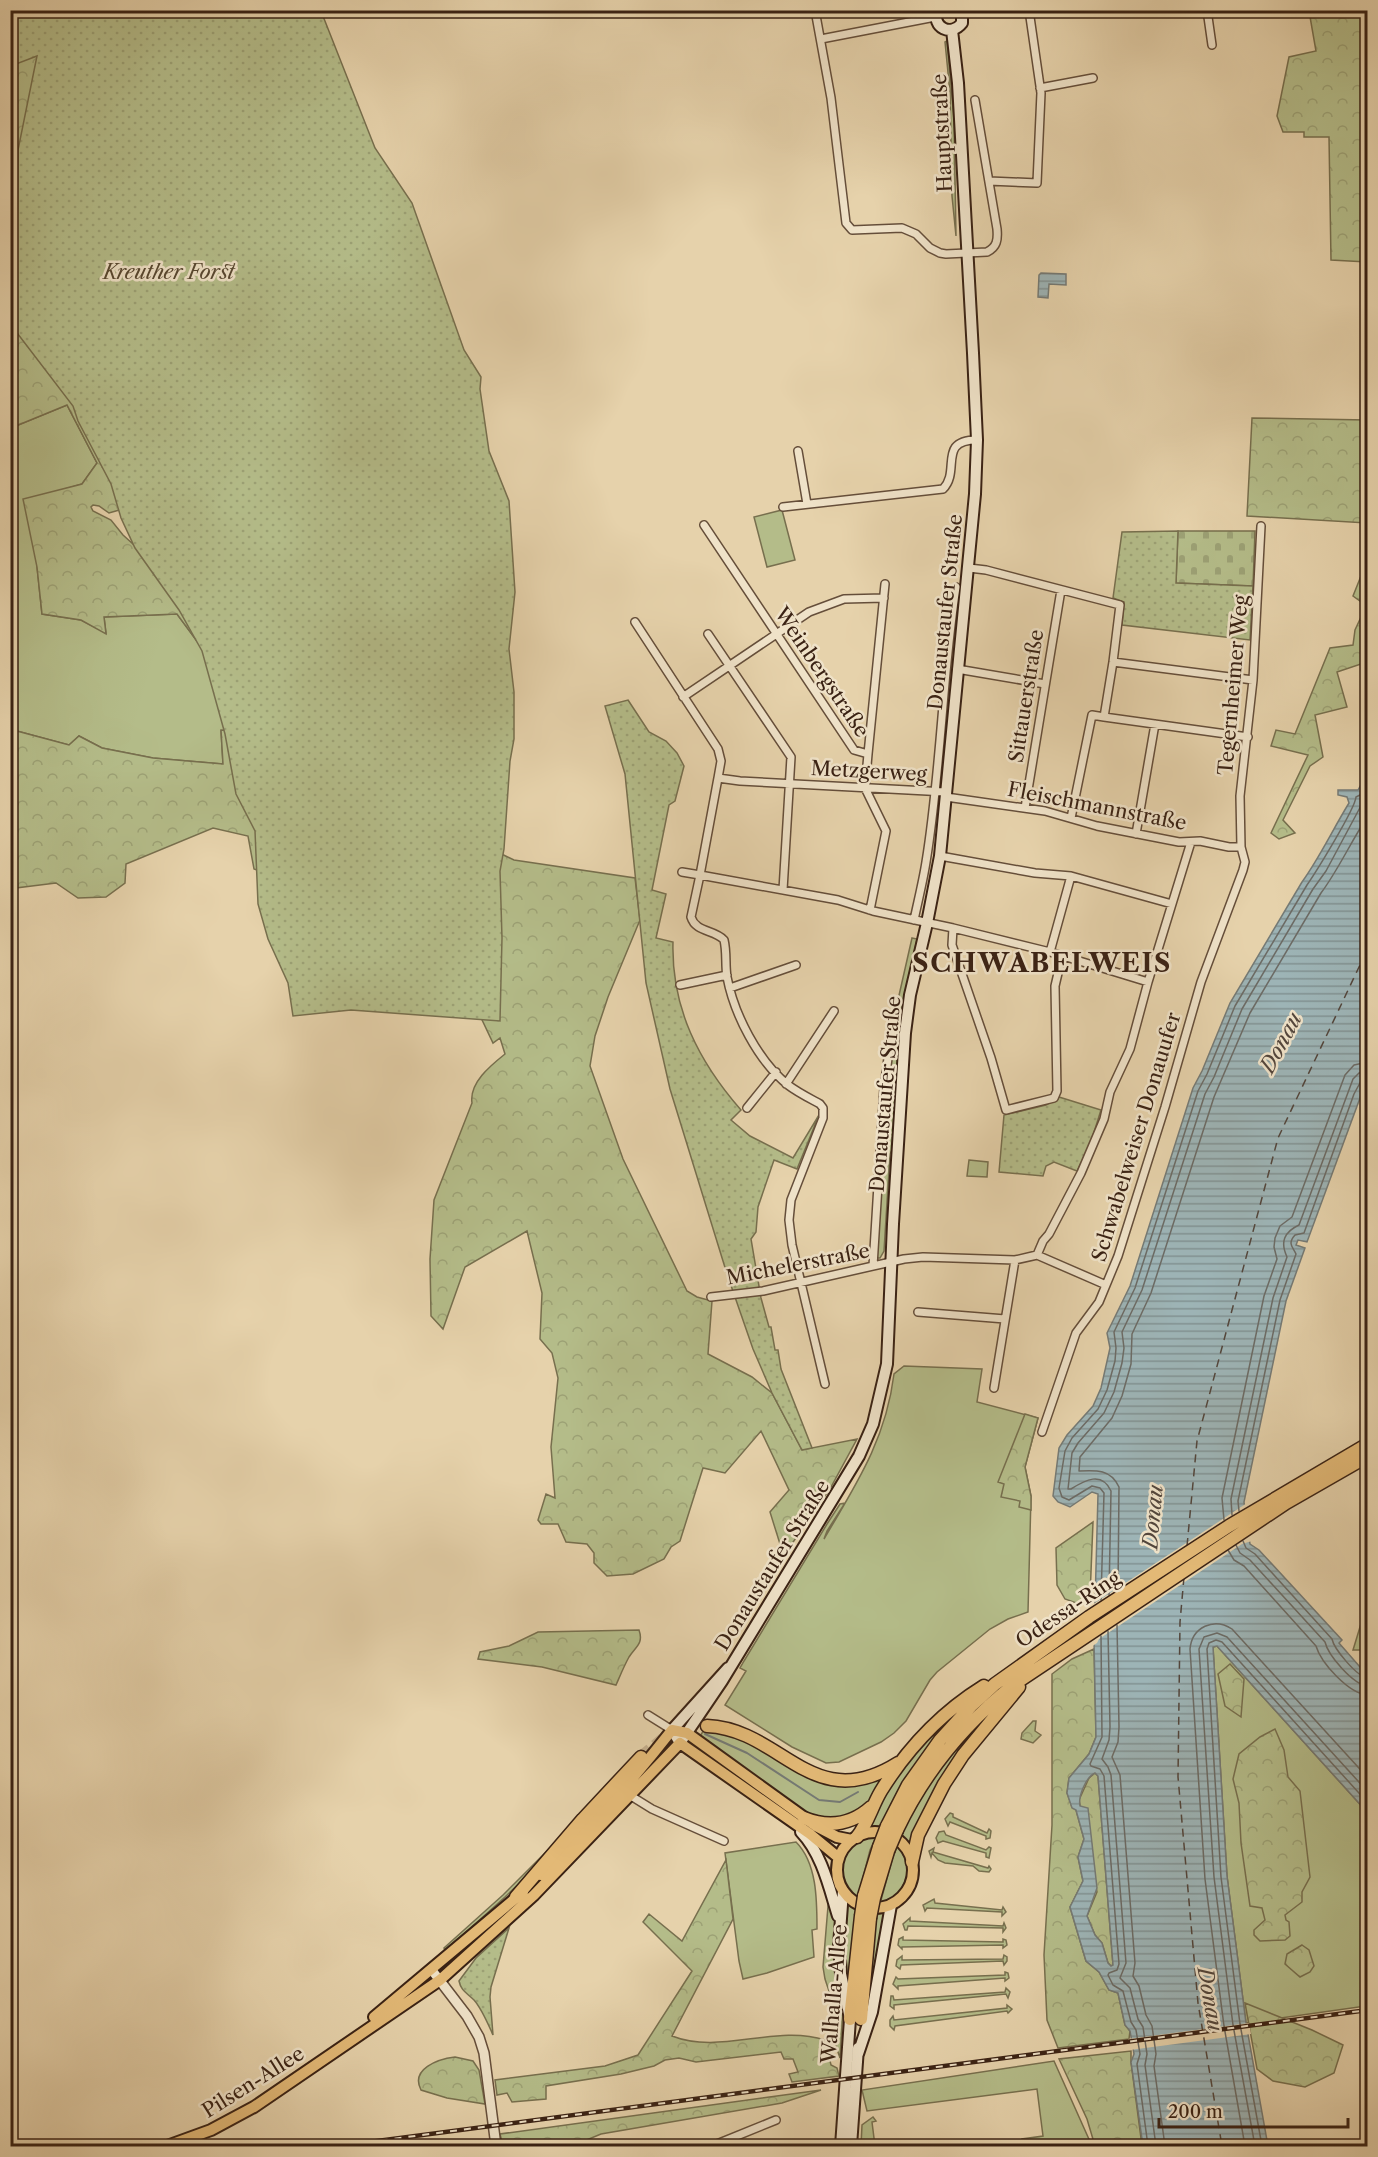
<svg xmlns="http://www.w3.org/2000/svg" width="1378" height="2157" font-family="'Libre Caslon Text',serif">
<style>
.grass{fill:#b4bc89;stroke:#776f4e;stroke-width:1.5}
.forest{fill:url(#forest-crowns);stroke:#776f4e;stroke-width:1.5;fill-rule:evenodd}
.cemetery{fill:url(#cemetery-stones);stroke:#776f4e;stroke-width:1.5}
.park{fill:url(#park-dots);stroke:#776f4e;stroke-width:1.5}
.water{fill:url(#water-rules);stroke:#757a75;stroke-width:1.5;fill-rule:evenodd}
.pier{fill:#e6d2ab}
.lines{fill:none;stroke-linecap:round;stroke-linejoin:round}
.shore{stroke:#6c6b65;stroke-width:1.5}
.stream{stroke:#757a75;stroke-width:2}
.ferry{stroke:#53463c;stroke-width:1.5;stroke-dasharray:8 6;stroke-linecap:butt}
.trunk-tunnel{stroke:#c4af8d;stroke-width:12;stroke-dasharray:12 6;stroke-linecap:butt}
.minor-casing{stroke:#654e3a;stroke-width:10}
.tertiary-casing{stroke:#654e3a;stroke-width:12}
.secondary-casing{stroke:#3a2214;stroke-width:14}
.primary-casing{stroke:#3a2214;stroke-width:14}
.trunk-casing{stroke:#3a2214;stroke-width:15}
.minor{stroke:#efe2c8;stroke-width:7}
.tertiary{stroke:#efe2c8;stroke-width:9}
.secondary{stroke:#efe2c8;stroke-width:10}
.primary{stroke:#e3b976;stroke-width:10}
.trunk{stroke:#e3b976;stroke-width:12}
.rail-casing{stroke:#3a2214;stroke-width:4.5}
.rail{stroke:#efe2c8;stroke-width:2;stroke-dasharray:7;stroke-linecap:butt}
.trunk-bridge-casing{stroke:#3a2214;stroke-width:15;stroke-linecap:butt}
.trunk-bridge{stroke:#e3b976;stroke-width:12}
.labels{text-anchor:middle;stroke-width:5;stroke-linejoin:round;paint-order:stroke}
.street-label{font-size:20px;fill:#3a2214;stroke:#efe2c8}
.park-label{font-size:20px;font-style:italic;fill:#584831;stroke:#efe2c8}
.water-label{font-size:21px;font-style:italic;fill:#53463c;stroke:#efe2c8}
.district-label{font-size:26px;font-weight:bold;letter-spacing:1.5px;fill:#3a2214;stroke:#efe2c8}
</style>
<defs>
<pattern id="forest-crowns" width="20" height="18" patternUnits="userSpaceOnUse" patternTransform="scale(1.5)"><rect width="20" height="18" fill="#b4bc89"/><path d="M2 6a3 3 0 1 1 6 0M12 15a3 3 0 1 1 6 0" fill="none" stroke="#9ca175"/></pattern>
<pattern id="cemetery-stones" width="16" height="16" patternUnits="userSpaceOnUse" patternTransform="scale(1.5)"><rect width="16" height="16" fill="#b4bc89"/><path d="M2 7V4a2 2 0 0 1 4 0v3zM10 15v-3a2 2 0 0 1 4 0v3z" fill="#9ca175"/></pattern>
<pattern id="park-dots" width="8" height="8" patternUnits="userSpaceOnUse" patternTransform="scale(1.5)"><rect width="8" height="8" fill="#b4bc89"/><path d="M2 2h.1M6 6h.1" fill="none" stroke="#9ca175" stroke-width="1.8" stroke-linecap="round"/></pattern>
<pattern id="water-rules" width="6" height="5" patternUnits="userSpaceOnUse" patternTransform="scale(1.5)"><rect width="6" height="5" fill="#9db4b6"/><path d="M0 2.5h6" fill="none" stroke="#819293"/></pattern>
</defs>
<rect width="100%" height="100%" fill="#e6d2ab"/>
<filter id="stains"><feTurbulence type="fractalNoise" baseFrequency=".00333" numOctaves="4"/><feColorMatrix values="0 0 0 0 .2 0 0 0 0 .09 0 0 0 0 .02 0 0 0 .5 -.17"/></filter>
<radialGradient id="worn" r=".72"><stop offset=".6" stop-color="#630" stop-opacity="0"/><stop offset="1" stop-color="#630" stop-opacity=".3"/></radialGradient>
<!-- grass -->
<path class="grass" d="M947,41L954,120L956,236L952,196L950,93L945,42Z
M67,405L97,463L82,484L58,491L37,567L42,614L81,620L106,633L104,617L177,614L219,671L320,732L221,731L223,764L153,758L102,748L79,736L69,745L13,730L11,740V428Z
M782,510L795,560L767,567L754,517Z
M912,938L917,939L904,998L892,1150L890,1154L884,1251L880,1258H876L886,1094L897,1013H895Z
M969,1160L988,1162L987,1177L967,1176Z
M904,1366L982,1369L977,1402L1038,1418L1025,1467L1031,1496L1028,1612L1008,1619L990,1629L937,1672L930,1680L906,1721L894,1733L881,1742L839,1762L826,1763L792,1747L725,1705L746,1671L740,1668L744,1661L827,1524L840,1504L845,1503L827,1531L824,1539C857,1483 886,1439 894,1374Z
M1217,1646L1367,1812L1368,1995L1365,1996L1362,2001L1366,2006L1246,2023L1227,1876L1213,1647Z
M983,1690C944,1734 903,1772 880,1828L865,1829L877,1803L929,1734Z
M1003,1697L924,1812L907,1848L900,1840L907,1822L937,1769Z
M704,1730L726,1732L823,1780L893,1768L867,1805L841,1821L814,1817L792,1804L703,1739L700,1736Z
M950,1813L953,1814V1817L987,1833L989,1829L991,1831L990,1838L986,1839V1836L950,1822L948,1826L945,1819Z
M944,1831L946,1835L986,1850L989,1847L991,1848L989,1858L986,1857V1853L943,1841L938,1843L936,1838L939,1832Z
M877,1835L870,1850L858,1897C831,1876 839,1835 877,1835Z
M796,1842C817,1863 817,1900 817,1929L812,1930L814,1957L767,1973L743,1979L739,1961L725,1853Z
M897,1846C917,1868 905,1895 880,1904L892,1860Z
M551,1847L528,1875L505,1897L445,1951L444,1948L503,1895Z
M934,1848L933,1852L988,1868L989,1866L991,1869L989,1872L979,1871L973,1866L945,1863L938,1860L932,1853L931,1857L929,1851Z
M829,1894L835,1915V1961L843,2010L840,2058L835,2043V2009L825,1979L823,1967Z
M934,1899L935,1903L1002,1910L1003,1907L1006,1912L1002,1916V1912L927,1908L925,1911L923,1905Z
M845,1900L856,1908L848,1990L843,1948Z
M887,1912L866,2019L874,1925L877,1913Z
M910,1918V1921L1003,1926L1004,1923L1006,1928L1003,1932V1928L908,1926L907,1930H905L903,1924Z
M903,1937V1940L1003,1942V1939L1006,1940L1007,1945L1003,1948V1945L902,1947V1949L898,1945L899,1939Z
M1004,1955L1007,1957V1961L1004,1965L1003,1961L901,1965L900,1969L896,1966L897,1960L902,1956V1960L1003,1959Z
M1005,1972L1008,1973L1009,1978L1005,1981V1978L898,1986V1989L893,1984L896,1977L898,1979L1005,1975Z
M1006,1988L1010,1992L1008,1998L1006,1994L894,2005V2009L890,2006L891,1996H893L894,2000L1005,1992Z
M1007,2005L1012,2009L1008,2013L1007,2011L895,2026L894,2030L890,2026V2020L893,2016L894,2020L1007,2008Z
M1054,2061L1092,2146H1023L1022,2139L1043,2136L1037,2089L867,2111L862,2090Z
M873,2117L876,2121L872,2122L875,2146H861L862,2125Z"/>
<!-- forest -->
<path class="forest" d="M11,11H317L479,843L514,860L635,878L640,920L608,997L595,1036L590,1066L623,1159L687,1291L697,1297L712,1301L708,1354L752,1377L772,1393L802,1450L857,1439L831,1487L789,1548L780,1544L770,1512L789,1490L761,1431L725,1473L703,1468L680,1541L671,1547L664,1559L633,1574L607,1576L594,1563V1553L587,1544L566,1542L558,1524H541L538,1520L546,1494L555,1498L551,1447L558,1378L552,1353L540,1339L542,1293L527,1231L465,1267L443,1329L431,1316L430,1259L434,1200L472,1103C469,1083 490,1066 505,1054L500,1038L493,1043L474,1003L277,877L254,869L248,836L213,828L126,864L125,883L106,897L78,898L56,883L16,888L11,925L10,812L15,808L10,805V740L13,730L69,745L79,736L102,748L153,758L223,764L221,730L320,732L219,671L177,614L104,617L106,634L81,620L42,614L37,567L23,499L82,484L97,463L67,405L11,428ZM15,149H41L38,183L14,182ZM93,505L99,506L109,513L123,509L143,553L123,535L111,520L93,511L91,507Z
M1309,11H1367V262L1331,260L1329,137H1304V132H1283L1277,116L1289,57L1316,51Z
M1252,418L1367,420V523L1247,516Z
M1367,561V606L1353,596Z
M1367,615V662L1337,672L1347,707L1315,715L1323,757L1310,766L1283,820L1295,833L1279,839L1271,833L1308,755L1271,746L1276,730L1295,734L1330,648L1353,645L1355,630L1361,617Z
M1025,1414L1038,1418L1025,1467L1031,1496V1510L1019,1507L1020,1501L1001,1497L1004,1484L998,1482Z
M1093,1522L1090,1597L1079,1604L1065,1599L1057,1585L1056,1548Z
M1367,1604V1637L1363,1650H1353Z
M639,1630C644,1644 635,1647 629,1657C624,1666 620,1676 616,1685L542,1667L478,1659L480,1652L509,1646L538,1632Z
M1094,1649L1096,1737L1089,1754L1069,1778L1067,1793L1072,1807L1076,1810L1084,1839L1078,1857L1083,1881L1070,1907L1086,1961L1099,1972L1109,1990L1118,1993L1125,2025L1130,2031L1129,2039L1058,2048L1047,2020L1044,1955L1052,1825V1674L1072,1659Z
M1230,1664L1244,1679L1241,1717L1225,1706L1218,1674Z
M1033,1721H1036L1035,1731L1041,1735L1033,1743L1021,1739L1022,1733Z
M1275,1729L1284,1750L1288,1777L1300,1791L1310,1877L1302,1892V1902L1285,1915L1286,1920L1289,1922L1290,1936L1285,1940L1260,1941L1254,1935V1930L1265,1920L1262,1908L1250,1906L1241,1843L1239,1803L1233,1779L1239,1754L1260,1737Z
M1095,1773L1098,1776L1113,1965L1111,1966L1108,1963L1102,1943L1095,1935L1087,1916L1097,1892L1079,1800L1089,1778Z
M726,1860L733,1919L672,2036C720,2055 776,2024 825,2040L831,2065L837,2068L839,2076L792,2082L789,2074L798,2072L793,2059H784L781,2052L696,2062L679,2058L665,2060L654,2066L621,2074L546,2086V2099L512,2102L507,2093L497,2095L495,2080L605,2066L638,2055L692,1971L643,1922L649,1914L682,1941Z
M1302,1945L1309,1950L1314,1966L1310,1972L1300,1977L1285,1964L1287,1954Z
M1245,2003L1312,2030L1343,2045L1334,2073L1305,2087L1273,2081L1257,2069Z
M1131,2051V2062L1142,2146H1095L1087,2119L1059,2059Z
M455,2057L473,2061L479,2070L485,2104L447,2098L421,2090C410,2069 438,2059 455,2057Z
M821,2090L782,2103L601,2134L572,2146H503L500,2134Z"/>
<!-- cemetery -->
<path class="cemetery" d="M1178,531H1255L1253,586L1176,583Z"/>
<!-- park -->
<path class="park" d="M11,10L321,11L375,148L412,203L464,350L481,377L480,389L489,451L509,501L515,592L509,649L514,692V739L510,761L504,849L500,871L502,938L500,1021L351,1010L293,1016L288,983L268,939L258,904L255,831L236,794L225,734L202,651L179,610L135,548L121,518L111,484L78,421L73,406L11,325L17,241L18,150L37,56L11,66Z
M1178,531L1176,583L1253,586L1250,640L1122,625L1124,602L1113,598L1122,532Z
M628,700L649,732L666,741L677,753L684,766L675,801L669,805L652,890L666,894L656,938L673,942C671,1008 699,1062 741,1110L731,1120L750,1136L793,1158L819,1115L797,1169L774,1160L758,1207L756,1232L751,1239L761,1298L769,1327H771L775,1350H778L781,1369L812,1448L802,1450L772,1393L753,1349L727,1274L670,1089L646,983L625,774L605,706Z
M1059,1097L1101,1110L1090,1145L1077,1171L1054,1162L1046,1166L1043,1176L999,1172L1004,1115L1046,1105Z
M509,1928L491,1987L490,1997L493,2035C488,2024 482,2009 474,2000C467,1993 461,1991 459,1981L476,1958Z"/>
<!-- water -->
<path class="water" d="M1041,273L1066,274V285L1049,284L1048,298L1038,297L1039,275Z
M1367,774V1079L1307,1242L1298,1240L1296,1245L1305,1248L1286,1301L1244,1502L1250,1544L1259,1550L1342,1640L1339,1643L1367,1675V1812L1217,1646L1213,1647L1227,1876L1246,2023L1268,2146H1143L1131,2062L1134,2054L1130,2031L1125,2025L1118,1993L1109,1990L1099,1972L1086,1961L1070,1907L1083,1881L1078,1857L1084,1839L1076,1810L1072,1808L1067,1793L1069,1778L1089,1754L1096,1737L1094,1641L1098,1494L1092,1492L1070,1507L1058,1502L1053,1496L1059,1448L1067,1435L1093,1406L1101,1388L1110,1348L1107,1333L1130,1286L1193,1088L1202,1071L1230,1003L1302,882C1320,857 1333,829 1349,803L1347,797L1338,795V790H1358ZM1095,1773L1098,1776L1113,1965L1111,1966L1108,1963L1102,1943L1095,1935L1087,1916L1097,1888L1088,1808L1080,1806C1078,1796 1086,1777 1095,1773Z"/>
<!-- pier -->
<path class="pier" d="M1247,1503L1252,1541L1242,1544L1099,1639L1097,1643L1091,1647L1092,1605Z
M1249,2023L1251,2034L1130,2050L1128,2039Z"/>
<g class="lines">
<!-- shore -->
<path class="shore" d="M1239,1511L1238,1501L1280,1300L1296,1254C1293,1247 1287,1244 1295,1235L1304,1233L1354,1094L1361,1081L1368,1078
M1232,1515L1231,1499L1273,1298L1287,1257C1280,1242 1284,1232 1299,1225L1353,1079L1359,1073L1368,1071
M1224,1520L1222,1498L1264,1296L1277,1259L1274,1247L1275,1238L1280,1226L1292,1217L1345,1075L1354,1065L1368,1062
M1243,1541L1246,1548L1255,1554L1332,1639C1334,1649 1357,1677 1368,1678
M1236,1545L1240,1553L1250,1560L1325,1642C1328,1655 1353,1685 1368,1686
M1228,1550L1234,1560L1244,1566L1316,1646C1321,1663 1349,1694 1368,1695
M1118,1589L1119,1487C1111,1469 1096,1470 1079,1471L1080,1457L1112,1418L1122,1396L1131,1364L1132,1334L1151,1293L1214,1097L1250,1013L1321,893C1339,869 1351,841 1368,816
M1109,1595L1111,1491C1102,1471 1085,1480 1071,1489H1068L1072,1453L1078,1443L1104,1413L1114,1392L1122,1363L1124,1348L1122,1332L1142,1290L1205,1094L1214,1077L1242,1009L1313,889L1326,871L1363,802L1368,799
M1101,1600L1104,1493L1100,1488L1092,1486L1069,1500L1062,1497L1059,1488L1065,1451L1072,1438L1098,1409L1107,1390L1115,1361L1116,1348L1114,1332L1135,1288L1198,1091L1207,1074L1235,1006L1307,885C1316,872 1355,809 1356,797L1362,794L1368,786
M1117,1625L1119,1727L1118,1742L1112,1757L1120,1775L1135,1963L1133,1976L1139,1986L1146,2015L1152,2026L1156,2054L1154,2066L1165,2146
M1108,1631L1110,1727L1109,1740L1102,1759L1108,1767L1111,1775L1126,1963L1120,1978L1130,1988L1138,2019L1143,2027L1147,2054L1145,2065L1156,2146
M1101,1636L1102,1737L1090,1764L1091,1766L1100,1769L1104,1776L1119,1964L1117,1970L1109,1973L1108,1975L1113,1985L1123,1991L1131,2022L1136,2030L1140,2054L1137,2064L1148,2146
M1245,2146L1224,2026L1205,1879L1190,1649C1192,1627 1214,1617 1232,1629L1368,1778
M1255,2146L1233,2025L1214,1877L1199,1649L1204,1637L1217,1633L1227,1637L1368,1792
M1262,2146L1240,2024L1221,1877L1207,1649L1209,1643L1216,1640L1222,1642L1368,1803"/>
<!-- stream -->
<path class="stream" d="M705,1734L747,1753L819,1800L840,1802L858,1792"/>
<!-- ferry -->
<path class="ferry" d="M1187,1546L1197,1441L1278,1138L1368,948
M1184,1577L1180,1622L1178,1777L1198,2003L1222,2146"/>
<!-- trunk-tunnel -->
<path class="trunk-tunnel" d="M641,1757L663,1739"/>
<defs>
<path id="minor" d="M815,10L831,98L846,223L852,230L902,228L916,234L930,248L940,253L946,254L987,252C997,247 998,240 997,229L975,100
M1207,10L1212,45
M963,14L973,10
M821,39L935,17
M1040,88L1093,78
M989,181L1037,183L1041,93L1029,10
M798,451L807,504
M783,507L943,489C961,471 937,440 977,440
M704,525L854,750L868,754L865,788L886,831L870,910
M969,568L986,570L1120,605L1113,662L1104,717L1092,715L1071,818
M635,622L718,749L721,761L718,778
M708,634L791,757L783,890
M1113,662L1253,680
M957,669L1045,684
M683,697L809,612L844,599L884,598
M1104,717L1248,737
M868,754L885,584
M946,792L740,781L718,778L700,875L838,900L873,911L953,928L1050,952L1148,982
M946,797L1045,811L1097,826L1179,842L1200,841L1229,847H1241
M1025,808L1061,590
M1136,834L1155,724
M940,856L1035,873L1071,876L1172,904
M682,872L700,875L691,917C696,933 714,929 724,940C727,952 725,965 727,977C734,1014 758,1061 788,1085C797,1092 809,1098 820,1104L823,1108V1118L791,1200L789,1220L792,1245L825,1384
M914,920C918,901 923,881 926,862C941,771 942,678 956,587
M953,928L952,945L991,1058L1006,1110L1054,1098L1057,1091L1055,986L1062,956
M1050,952L1071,876
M680,985L727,975
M730,988L796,965
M786,1084L834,1011
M747,1108L776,1072
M1037,1255L1043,1241L1049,1234L1081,1173L1104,1119L1110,1092L1130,1049L1148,982L1191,842
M873,1266L884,1088L893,1021
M711,1297L763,1291L904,1259L923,1257L1015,1260L1037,1255L1106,1285
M918,1312L1005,1319
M994,1388L1015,1260
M1042,1432L1076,1333L1099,1302L1118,1256L1165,1107L1201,982L1243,870L1245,862L1241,847L1240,796L1253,680L1261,526
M648,1715L672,1730
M631,1796L652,1809L724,1841
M712,2146L776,2120"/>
<path id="tertiary" d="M431,1969L467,2016L479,2037L484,2053L496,2146"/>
<path id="secondary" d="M937,10C932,28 951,37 962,23V10
M728,1668L672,1730L680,1743L722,1681L859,1456L873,1424L887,1364L893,1224L905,1033L910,995L927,923L940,856L975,494L977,440L973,353L958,83L952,30
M801,1832C822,1854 829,1887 838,1916
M858,2054L872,2012L891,1905
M841,2146L850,2019L841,1974L839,1946L843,1891
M851,2146L858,2048"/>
<path id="primary" d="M837 1870a38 38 0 1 1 76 0a38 38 0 1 1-76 0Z
M541,1875C588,1830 632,1781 672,1730L687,1733L816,1826L837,1837L852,1840
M374,2017L523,1892
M167,2146L211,2130L254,2107L440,1980L534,1895L680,1743L810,1834L839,1858"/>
<path id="trunk" d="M707,1726C782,1729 812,1817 898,1763
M804,1818C829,1828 851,1825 871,1807
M887,1826L908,1785L940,1740L972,1705L995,1684L1089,1617L1229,1526L1368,1444
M897,1830C925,1771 965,1723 1016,1683L1286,1503L1368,1456
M857,1837C868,1823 872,1806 881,1791C907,1749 942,1712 984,1686
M912,1862L918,1835L944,1784L963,1755L1019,1687
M864,1896L879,1847
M516,1897L583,1819L641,1757
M874,1898L888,1851
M850,2019L861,1916
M861,2019L870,1918"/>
</defs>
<!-- minor casing -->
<use href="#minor" class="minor-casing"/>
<!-- tertiary casing -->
<use href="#tertiary" class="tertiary-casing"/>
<!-- secondary casing -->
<use href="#secondary" class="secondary-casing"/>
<!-- primary casing -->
<use href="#primary" class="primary-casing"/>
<!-- trunk casing -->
<use href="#trunk" class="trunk-casing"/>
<!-- minor -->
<use href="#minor" class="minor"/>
<!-- tertiary -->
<use href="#tertiary" class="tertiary"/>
<!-- secondary -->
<use href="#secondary" class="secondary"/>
<!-- primary -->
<use href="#primary" class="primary"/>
<!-- trunk -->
<use href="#trunk" class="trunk"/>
<defs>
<path id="rail" d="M339,2146L1368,2010"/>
</defs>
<!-- rail casing -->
<use href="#rail" class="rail-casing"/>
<!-- rail -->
<use href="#rail" class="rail"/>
<defs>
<path id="trunk-bridge" d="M879,1847L887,1826
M888,1851L897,1830
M861,1916L864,1896
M870,1918L874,1898"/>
</defs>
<!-- trunk-bridge casing -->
<use href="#trunk-bridge" class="trunk-bridge-casing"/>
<!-- trunk-bridge -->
<use href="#trunk-bridge" class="trunk-bridge"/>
</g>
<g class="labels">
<!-- street labels -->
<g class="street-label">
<text transform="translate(942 133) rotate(-93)" y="7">Hauptstraße</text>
<text transform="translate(945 612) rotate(-84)" y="7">Donaustaufer Straße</text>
<text transform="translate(822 672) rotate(56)" y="7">Weinbergstraße</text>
<text transform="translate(1233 685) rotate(-85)" y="7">Tegernheimer Weg</text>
<text transform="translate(1026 696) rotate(-81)" y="7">Sittauerstraße</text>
<text transform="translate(869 771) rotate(3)" y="7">Metzgerweg</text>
<text transform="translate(1097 806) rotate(11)" y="7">Fleischmannstraße</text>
<text transform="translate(885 1094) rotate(-85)" y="7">Donaustaufer Straße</text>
<text transform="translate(1136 1137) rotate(-73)" y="7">Schwabelweiser Donauufer</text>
<text transform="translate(798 1264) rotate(-11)" y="7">Michelerstraße</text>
<text transform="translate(772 1565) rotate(-58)" y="7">Donaustaufer Straße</text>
<text transform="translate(1068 1609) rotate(-34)" y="7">Odessa-Ring</text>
<text transform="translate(834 1994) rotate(-85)" y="7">Walhalla-Allee</text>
<text transform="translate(253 2082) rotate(-32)" y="7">Pilsen-Allee</text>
</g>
<!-- park labels -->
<g class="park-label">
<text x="169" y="279">Kreuther Forst</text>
</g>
<!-- water labels -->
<g class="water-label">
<text transform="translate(1281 1043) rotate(-62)" y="7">Donau</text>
<text transform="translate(1153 1517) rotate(-85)" y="7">Donau</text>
<text transform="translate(1210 1999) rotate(80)" y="7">Donau</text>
</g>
<!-- district labels -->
<g class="district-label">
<text x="1042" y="972">SCHWABELWEIS</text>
</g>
</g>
<!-- margin -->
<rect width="1378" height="2157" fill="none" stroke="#e6d2ab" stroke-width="36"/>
<rect x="12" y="12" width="1354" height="2133" fill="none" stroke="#3a2214" stroke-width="3"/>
<rect x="18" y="18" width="1342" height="2121" fill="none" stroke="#3a2214" stroke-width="1.5"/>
<!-- scale -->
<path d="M1159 2118v9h189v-9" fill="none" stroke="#3a2214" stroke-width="3"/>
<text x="1168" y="2118" font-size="18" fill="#3a2214" stroke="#efe2c8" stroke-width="4.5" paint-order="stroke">200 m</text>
<rect width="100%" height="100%" filter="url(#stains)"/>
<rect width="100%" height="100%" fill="url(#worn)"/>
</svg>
